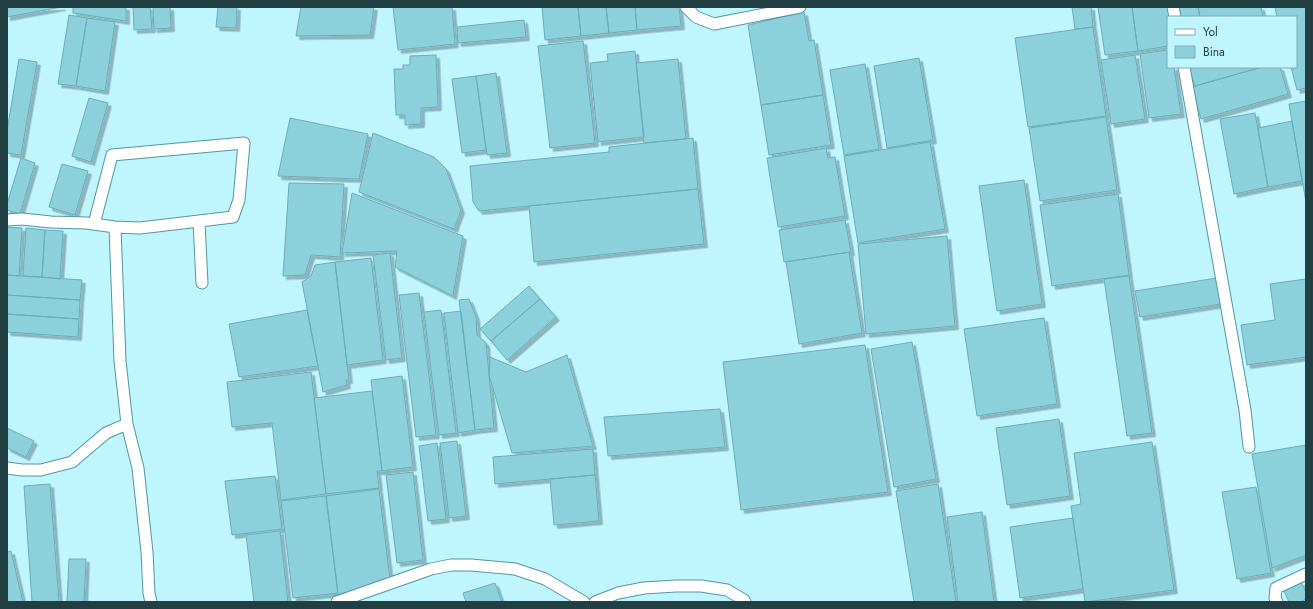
<svg xmlns="http://www.w3.org/2000/svg" width="1313" height="609" font-family="Jost,sans-serif">
<style>
.building{fill:#8cd0dc;stroke:#69adb8;filter:url(#shadow)}
.lines{fill:none;stroke-linecap:round;stroke-linejoin:round}
.minor-casing{stroke:#5396a1;stroke-width:13}
.minor{stroke:#fff;stroke-width:11}
</style>
<defs>
<filter id="shadow"><feDropShadow dx="3.5" dy="3.5" stdDeviation="0" flood-color="#0004"/></filter>
</defs>
<rect width="100%" height="100%" fill="#bff5fe"/>
<!-- building -->
<path class="building" d="M7,7H62L7,17Z
M73,7H126V21L73,13Z
M133,7H150L152,29L134,30Z
M153,7H170L171,28L154,29Z
M218,7H237L236,28L216,27Z
M301,7H374L370,35L296,36Z
M393,7H452L455,44L398,50Z
M542,7H578L581,36L545,40Z
M578,7H606L609,33L581,36Z
M606,7H635L637,30L609,33Z
M635,7H679L681,26L637,30Z
M1072,7H1091L1093,27L1075,29Z
M1098,7H1132L1138,51L1105,55Z
M1132,7H1169L1170,17H1168V46L1138,51Z
M1178,7H1198L1200,17H1180Z
M1198,7H1261L1263,17H1200Z
M1275,7H1306V88L1297,90L1291,67H1296V17H1277Z
M804,12L809,41L814,40L823,95L761,105L748,25Z
M69,15L87,18L76,86L58,84Z
M87,18L115,22L105,91L76,86Z
M524,20L526,37L458,43L457,27Z
M1093,27L1106,116L1028,127L1015,38Z
M583,41L595,143L550,148L538,46Z
M1168,50V67H1174L1181,114L1149,118L1140,54Z
M635,51L644,137L598,142L590,63L608,61L607,54Z
M436,55L438,107L421,108V124L405,125V115H396L394,69H403V65H410V56Z
M1135,55L1145,119L1111,124L1101,60Z
M919,58L933,140L887,148L874,66Z
M19,59L37,62L21,155L7,153V131Z
M678,59L686,139L644,143L636,63Z
M865,64L879,149L844,155L830,70Z
M1189,67H1262L1195,86Z
M1262,67H1280L1288,94L1201,119L1192,87Z
M496,73L507,153L487,155L476,76Z
M476,76L486,150L462,153L452,79Z
M823,95L831,145L769,155L761,105Z
M89,98L108,103L91,162L72,156Z
M1306,101V202L1289,104Z
M1255,113L1268,187L1234,194L1220,119Z
M1106,117L1117,190L1040,201L1029,128Z
M290,118L368,134L359,179L278,176Z
M1292,121L1302,181L1268,187L1258,128Z
M373,133L434,157L446,169L461,210L454,229L359,192Z
M693,138L698,189L479,211L473,202L470,166L609,152V147Z
M930,142L945,229L858,243L844,156Z
M826,148L828,158L835,157L845,216L778,227L767,158Z
M21,158L35,163L20,214L7,210V204Z
M62,164L88,171L75,215L49,207Z
M1024,180L1042,304L997,311L979,186Z
M289,183L344,184L340,257L311,255L305,275L283,276Z
M698,189L704,244L534,262L529,206Z
M352,193L463,236L453,296L395,267L397,251L342,253Z
M1118,194L1129,275L1052,286L1040,205Z
M845,220L851,252L784,262L779,230Z
M7,227L22,228L19,276L7,275Z
M26,228L45,230L42,277L23,276Z
M45,230L63,231L60,279L42,277Z
M947,236L955,326L866,334L858,244Z
M849,252L862,333L799,344L786,262Z
M390,253L402,358L386,360L373,255Z
M371,258L383,360L347,365L335,262Z
M335,262L349,380H346L347,385L323,392L302,282L311,276L315,265Z
M7,275L82,280L80,300L7,295Z
M1129,276L1152,433L1127,436L1104,279Z
M1217,278L1221,304L1140,317L1135,291Z
M1306,279V357L1247,365L1241,325L1275,320L1270,284Z
M529,286L540,299L491,341L480,329Z
M419,293L436,435L416,437L399,295Z
M7,295L80,300L79,319L7,314Z
M469,299L476,317L477,335L486,343L494,428L475,430L459,300Z
M540,299L556,317L507,360L491,341Z
M307,310L318,366L239,377L229,324Z
M441,310L456,433L439,435L424,312Z
M461,311L475,430L458,433L444,313Z
M7,314L79,319L78,337L7,332Z
M1044,318L1057,404L977,416L964,329Z
M912,342L936,479L894,487L871,349Z
M865,345L888,492L741,510L723,362Z
M567,355L593,446L512,453L489,375L490,357L526,372Z
M311,372L326,494L281,500L272,423L232,427L227,382Z
M402,376L413,467L382,471L371,380Z
M372,391L382,471H377L379,488L326,494L314,398Z
M720,409L725,447L608,456L604,417Z
M1059,419L1070,496L1007,505L996,428Z
M7,428L34,441L26,457L7,448Z
M457,441L466,516L449,518L440,443Z
M1152,442L1174,590L1085,602L1071,506L1081,504L1074,453Z
M437,443L446,519L428,521L419,446Z
M1306,445V555L1272,568L1252,454Z
M593,449L595,475L495,484L493,457Z
M413,472L423,560L397,563L386,475Z
M595,475L599,521L554,525L550,479Z
M275,476L282,529L232,535L225,481Z
M50,484L59,602H32L24,486Z
M938,484L956,602H914L896,491Z
M1256,487L1271,573L1237,579L1222,492Z
M379,489L390,579L338,595L326,496Z
M326,496L338,593L293,598L281,501Z
M982,512L994,602H958L947,517Z
M1073,518L1083,589L1020,598L1010,527Z
M280,531L288,602H254L246,535Z
M11,551L23,602H7V552Z
M69,559H86L84,602H67Z
M1301,582L1306,592V599L1300,602H1289L1284,591Z
M495,583L502,602H466L463,593Z"/>
<g class="lines">
<defs>
<path id="minor" d="M686,7L696,17L714,24L800,7
M1173,7L1175,17
M1184,67L1245,410L1249,447
M7,220L22,219L51,222L86,223L115,227L140,228L233,217L239,200L244,143L112,155L94,224
M199,222L202,283
M115,227L120,361L127,424L138,468L147,552L149,593L151,602
M7,468L22,470H41L72,462L106,433L127,424
M337,602L431,569L451,565H471L515,569L545,579L584,602
M595,602L618,593L644,588L676,586H701L727,590L744,600L745,602
M1277,602L1275,598L1276,588L1306,574"/>
</defs>
<!-- minor casing -->
<use href="#minor" class="minor-casing"/>
<!-- minor -->
<use href="#minor" class="minor"/>
</g>
<!-- border -->
<rect width="1313" height="609" fill="none" stroke="#223f44" stroke-width="16"/>
<!-- legend -->
<rect x="1167" y="16" width="130" height="52" fill="#bff5fe" stroke="#80acb4"/>
<rect x="1175" y="29" width="20" height="6" fill="#ffffff" stroke="#80acb4"/>
<text x="1203" y="36" font-size="12" fill="#223f44">Yol</text>
<rect x="1175" y="46" width="20" height="12" fill="#8cd0dc" stroke="#80acb4"/>
<text x="1203" y="56" font-size="12" fill="#223f44">Bina</text>
</svg>
